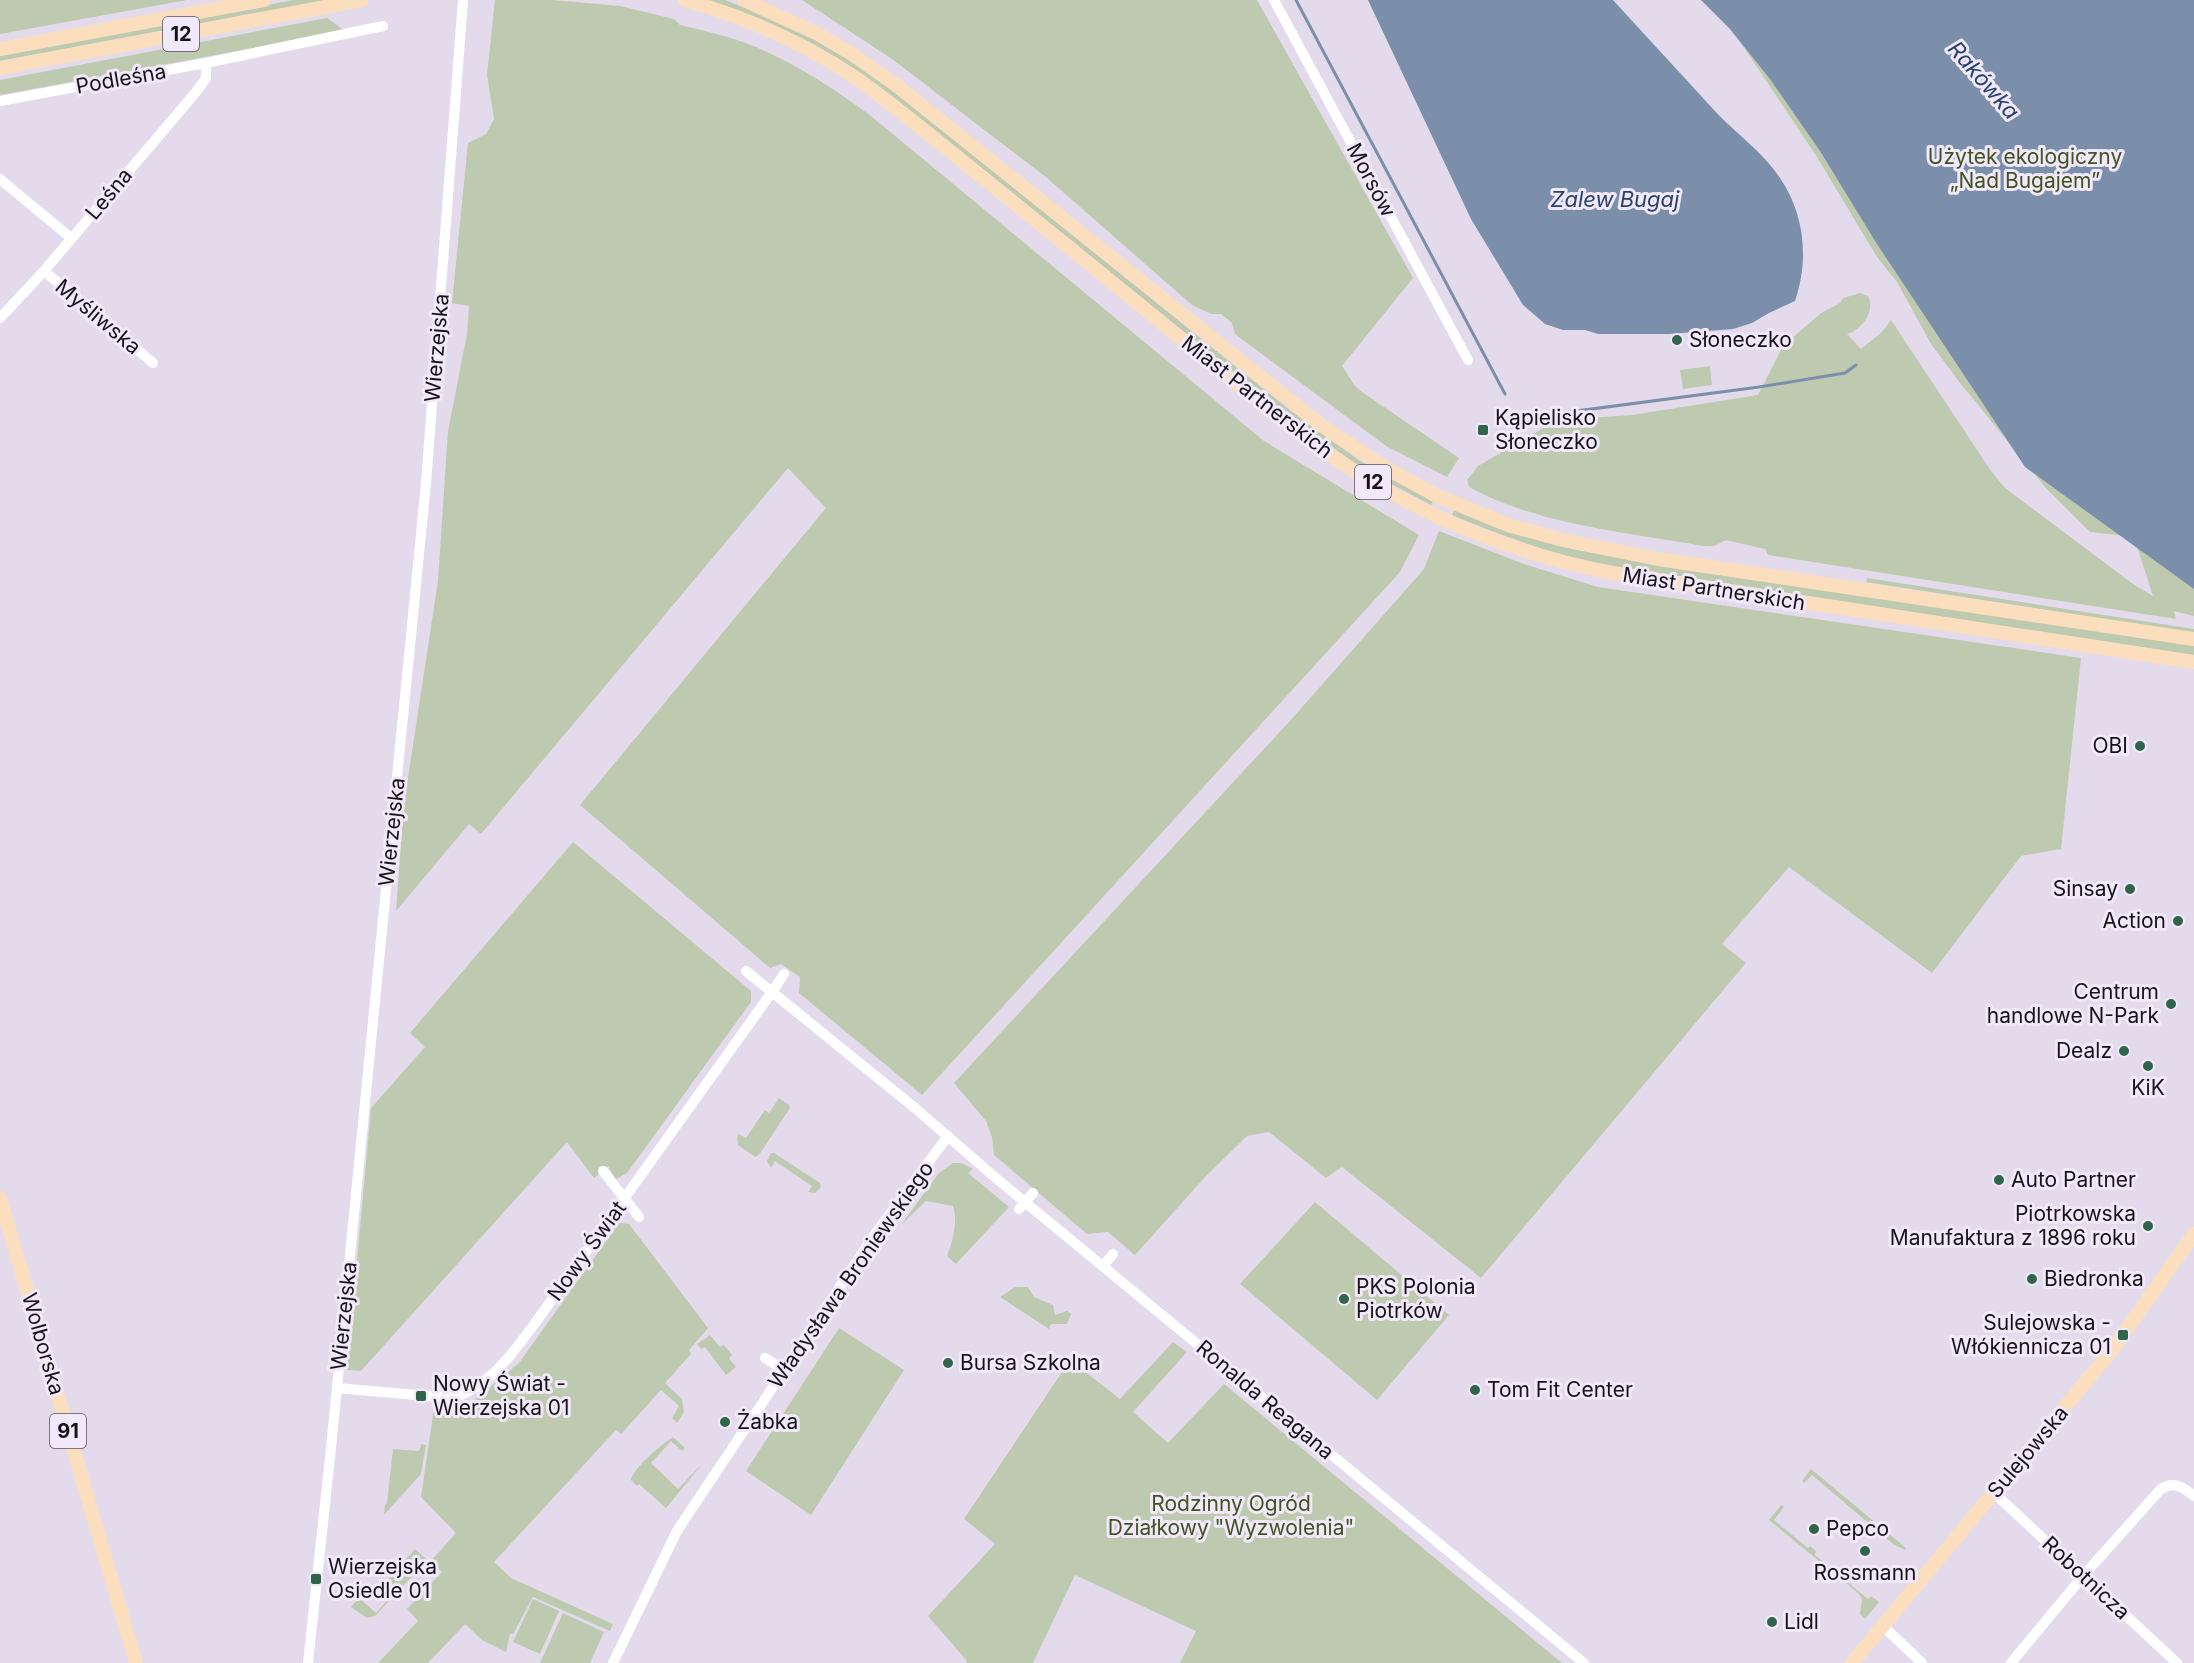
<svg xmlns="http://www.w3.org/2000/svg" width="2194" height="1663" font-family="Inter,sans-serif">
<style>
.green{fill:#becaaf}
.water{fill:#7b8eaa}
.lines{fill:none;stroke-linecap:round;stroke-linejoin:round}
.stream{stroke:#7b8eaa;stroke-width:3}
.minor{stroke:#fff;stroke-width:10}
.major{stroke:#fbdebe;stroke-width:14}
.poi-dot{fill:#31654a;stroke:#f1e8f9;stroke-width:2}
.labels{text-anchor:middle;stroke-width:6;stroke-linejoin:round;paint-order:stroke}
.shield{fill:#f1e8f9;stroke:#58545c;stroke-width:1.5}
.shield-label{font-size:20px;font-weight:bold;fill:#161419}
.street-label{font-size:21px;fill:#161419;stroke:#f1e8f9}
.park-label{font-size:21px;fill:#415421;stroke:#f1e8f9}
.poi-label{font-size:21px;fill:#161419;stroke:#f1e8f9;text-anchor:start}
.water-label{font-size:22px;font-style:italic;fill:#28436c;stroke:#f1e8f9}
</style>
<rect width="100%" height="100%" fill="#e3dbeb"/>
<!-- green -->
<path class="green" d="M0,0H187L0,34Z
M294,0H328L0,61V56Z
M495,0H553L620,6L674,19L680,25C701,30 723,35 743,42C789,59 832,87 871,116L1264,441L1419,535L1400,572L922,1095L799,993L800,977L781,964L770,968L580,805L826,508L788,468L481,834L469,824L396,911L404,804L438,581L448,431L467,334L469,306L452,303L468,143L486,134L494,119L487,75Z
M707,0H725L790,26L851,60L880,80L1291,411L1360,461L1433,501L1431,505L1365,470L1295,421L876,84C823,48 768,21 707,0Z
M802,0H1257L1413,278L1342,366L1355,386L1362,392L1459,458L1447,477L1386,446L1235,334L1232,323L1221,314H1211L1192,305L1047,178L892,59Z
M1709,0H2194V616L2174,611L2176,619L1768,555L1765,549L1726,540L1714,546H1703C1628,533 1535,524 1469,487L1467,480L1478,466L1557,420L1632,415L1758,395L1783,346L1821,313L1840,303L1843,298L1860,293L1868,296C1876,312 1861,330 1847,334L1861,349L1881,333L1891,320L1991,471L2005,488L2133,584L2153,596L2134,537L2090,532L2045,487L1960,383L1931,344L1897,282L1877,257L1817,157L1745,49Z
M327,18L345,31L0,95V80Z
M1710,366L1712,385L1683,389L1680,370Z
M1454,510L1572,549L1604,555L2194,646V655L1601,565C1549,553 1500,535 1452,515Z
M1439,531L1524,564L1598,587L2081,658L2061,849L2021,856L1932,973L1789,867L1722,944L1746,963L1481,1278L1342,1167L1326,1178L1269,1132L1247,1136L1206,1176L1135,1255L1108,1232L1087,1234L994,1155L992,1137L986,1121L954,1083L1289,722L1424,569Z
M1867,578L2194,629V633L1866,582Z
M573,842L751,991V1002L627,1173L616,1179L608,1166L594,1178L567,1142L361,1371L347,1370L371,1108L425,1047L410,1033Z
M779,1098L789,1105L790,1108L759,1155L755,1157L738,1145L737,1137L739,1134L746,1138L765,1110L769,1113Z
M771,1153H774L820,1183L821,1187L815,1193L808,1192L812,1186L775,1161L771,1168L767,1161Z
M953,1163H962L973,1169L968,1173L1009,1207L956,1264L947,1256C953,1240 958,1223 953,1206L926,1201L901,1225L939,1173Z
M1315,1202L1449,1315L1377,1400L1240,1284Z
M619,1223L629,1224L708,1328L689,1350L691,1354L665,1383L682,1399L684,1412L677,1423L672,1418L679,1406L661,1390L621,1434L616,1430L494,1562L511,1578L613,1624L610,1631L533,1597L513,1634H510L506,1652L482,1640L465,1624L428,1663H378L418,1621L407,1609L442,1572L431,1561L456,1533L421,1497L434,1408L452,1410L468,1406L519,1363Z
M1015,1287H1028L1034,1297L1053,1305L1055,1315L1067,1311L1071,1314L1067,1324H1051L1049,1329L1000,1297Z
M839,1328L904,1370L811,1515L746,1471Z
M710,1335L720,1347L724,1345L732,1355L729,1358L736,1367L726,1375L705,1347L701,1349L697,1344Z
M1173,1342L1187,1352L1133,1412L1168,1443L1224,1384L1562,1663H1180L1196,1631L1075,1575L1033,1663H966L967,1661L928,1616L995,1544L964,1519L1070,1360L1120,1399Z
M673,1437L685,1448L682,1451L671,1441L651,1463L678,1489L703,1463L666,1508L639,1484L637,1486L631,1480C634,1467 661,1445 673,1437Z
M421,1444L426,1445L421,1474L384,1515L385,1505L387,1503L393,1449L418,1451L420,1449Z
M1811,1469L1906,1548L1905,1550L1893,1544L1812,1475L1804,1483L1802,1481Z
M1781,1505L1784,1507L1774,1520L1808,1548L1810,1546L1816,1551L1815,1555L1868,1599L1871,1596L1879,1602L1894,1584L1865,1619L1860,1614L1862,1599L1858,1593L1769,1520Z
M415,1549L427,1560L375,1616L367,1618L351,1607L359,1598L376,1613L393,1594L383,1585Z
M533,1599L559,1611L540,1654L513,1642Z
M563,1613L604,1632L590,1663H540Z"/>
<!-- water -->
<path class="water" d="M1368,0H1613C1646,36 1680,73 1713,109C1734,132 1763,152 1780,178C1805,215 1809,260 1795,301L1769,313L1752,323L1733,329L1669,334H1598L1585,330H1563L1545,324L1523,305L1471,219Z
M1701,0H2194V589L2025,467L1877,244L1820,151L1770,79L1730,29Z"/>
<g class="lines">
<!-- stream -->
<path class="stream" d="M1296,0L1505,394
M1523,418L1759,387L1845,373L1856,365"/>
<!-- minor -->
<path class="minor" d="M1274,0L1468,360
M0,101L206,63L383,26
M0,179L71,238
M44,271L153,363
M0,318L44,271L196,92L206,78V63
M746,971L772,992L784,974
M603,1171L639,1217
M1019,1209L1033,1193
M1103,1266L1113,1254
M765,1358L784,1370
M337,1388L439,1397L461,1395L475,1388L495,1372L510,1356L533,1326L772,992L915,1108L997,1179L1584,1663
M1994,1493L2177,1663
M1883,1626L1922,1663
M308,1663L331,1448L426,483L463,0
M613,1663L677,1531L875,1234L948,1136
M2011,1663L2083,1576L2160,1490C2173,1480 2183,1487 2194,1496"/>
<!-- major -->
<path class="major" d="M685,0C745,17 804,43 856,78C901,110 943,146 987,181C1051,233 1116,285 1180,338C1233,381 1286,426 1342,463C1424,517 1517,555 1613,573L2194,662
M744,0L818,34L852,54L896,85L1322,426L1386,468L1435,495L1508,525L1563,540L1658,559L2194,639
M0,49L264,0
M0,68L362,0
M0,1198L136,1663
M1852,1663L2112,1350L2194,1234"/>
</g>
<!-- markers -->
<g class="poi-dot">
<circle cx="1677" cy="340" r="6"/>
<rect x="1477" y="424" width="12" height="12" rx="3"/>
<circle cx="2140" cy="746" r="6"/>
<circle cx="2130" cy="889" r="6"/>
<circle cx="2178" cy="921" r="6"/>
<circle cx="2171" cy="1004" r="6"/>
<circle cx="2124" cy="1051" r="6"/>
<circle cx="2148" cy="1066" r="6"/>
<circle cx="1999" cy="1180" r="6"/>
<circle cx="2148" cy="1226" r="6"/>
<circle cx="2032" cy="1279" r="6"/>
<circle cx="1344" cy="1299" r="6"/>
<rect x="2117" y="1329" width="12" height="12" rx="3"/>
<circle cx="948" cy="1363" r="6"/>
<circle cx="1475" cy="1390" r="6"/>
<rect x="415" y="1390" width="12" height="12" rx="3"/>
<circle cx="725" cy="1422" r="6"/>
<circle cx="1814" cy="1529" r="6"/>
<circle cx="1865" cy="1551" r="6"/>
<rect x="310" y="1573" width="12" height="12" rx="3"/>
<circle cx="1772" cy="1622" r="6"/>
</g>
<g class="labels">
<!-- shield labels -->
<g class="shield">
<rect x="163" y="17" width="36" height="34" rx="4.5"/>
<rect x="1355" y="465" width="36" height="34" rx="4.5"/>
<rect x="50" y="1414" width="36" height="34" rx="4.5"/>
</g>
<g class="shield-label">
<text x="181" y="41">12</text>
<text x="1373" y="489">12</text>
<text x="68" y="1438">91</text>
</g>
<!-- street labels -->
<g class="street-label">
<text transform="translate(121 79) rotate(-10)" y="7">Podleśna</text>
<text transform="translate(1371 180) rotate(62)" y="7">Morsów</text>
<text transform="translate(109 194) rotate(-50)" y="7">Leśna</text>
<text transform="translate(98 317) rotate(40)" y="7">Myśliwska</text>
<text transform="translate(437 348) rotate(-85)" y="7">Wierzejska</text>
<text transform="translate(1257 397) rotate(38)" y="7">Miast Partnerskich</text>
<text transform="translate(1714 589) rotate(9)" y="7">Miast Partnerskich</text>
<text transform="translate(392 832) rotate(-84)" y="7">Wierzejska</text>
<text transform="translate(587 1251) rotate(-54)" y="7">Nowy Świat</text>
<text transform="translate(851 1275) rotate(-55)" y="7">Władysława Broniewskiego</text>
<text transform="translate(344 1316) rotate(-84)" y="7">Wierzejska</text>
<text transform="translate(43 1344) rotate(74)" y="7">Wolborska</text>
<text transform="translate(1265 1400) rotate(40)" y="7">Ronalda Reagana</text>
<text transform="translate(2028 1452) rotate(-50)" y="7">Sulejowska</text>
<text transform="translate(2086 1578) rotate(43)" y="7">Robotnicza</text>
</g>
<!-- park labels -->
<g class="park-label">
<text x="2025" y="164">Użytek ekologiczny<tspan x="2025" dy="24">„Nad Bugajem”</tspan></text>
<text x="1231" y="1511">Rodzinny Ogród<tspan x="1231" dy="24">Działkowy "Wyzwolenia"</tspan></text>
</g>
<!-- poi labels -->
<g class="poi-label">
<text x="1689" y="347">Słoneczko</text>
<text x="1495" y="425">Kąpielisko<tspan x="1495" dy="24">Słoneczko</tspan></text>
<text x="2128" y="753" text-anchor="end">OBI</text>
<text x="2118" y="896" text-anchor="end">Sinsay</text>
<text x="2166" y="928" text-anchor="end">Action</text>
<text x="2159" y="999" text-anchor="end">Centrum<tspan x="2159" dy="24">handlowe N-Park</tspan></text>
<text x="2112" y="1058" text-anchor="end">Dealz</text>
<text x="2148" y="1095" text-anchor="middle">KiK</text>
<text x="2011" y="1187">Auto Partner</text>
<text x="2136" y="1221" text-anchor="end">Piotrkowska<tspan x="2136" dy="24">Manufaktura z 1896 roku</tspan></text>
<text x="2044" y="1286">Biedronka</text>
<text x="1356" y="1294">PKS Polonia<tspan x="1356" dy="24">Piotrków</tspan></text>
<text x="2111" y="1330" text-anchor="end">Sulejowska -<tspan x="2111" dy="24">Włókiennicza 01</tspan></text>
<text x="960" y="1370">Bursa Szkolna</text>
<text x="433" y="1391">Nowy Świat -<tspan x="433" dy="24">Wierzejska 01</tspan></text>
<text x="1487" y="1397">Tom Fit Center</text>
<text x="737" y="1429">Żabka</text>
<text x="1826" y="1536">Pepco</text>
<text x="328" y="1574">Wierzejska<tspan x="328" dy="24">Osiedle 01</tspan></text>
<text x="1865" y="1580" text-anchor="middle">Rossmann</text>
<text x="1784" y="1629">Lidl</text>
</g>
<!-- water labels -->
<g class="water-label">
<text transform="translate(1984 80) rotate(49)" y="8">Rakówka</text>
<text x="1615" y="207">Zalew Bugaj</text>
</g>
</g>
</svg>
